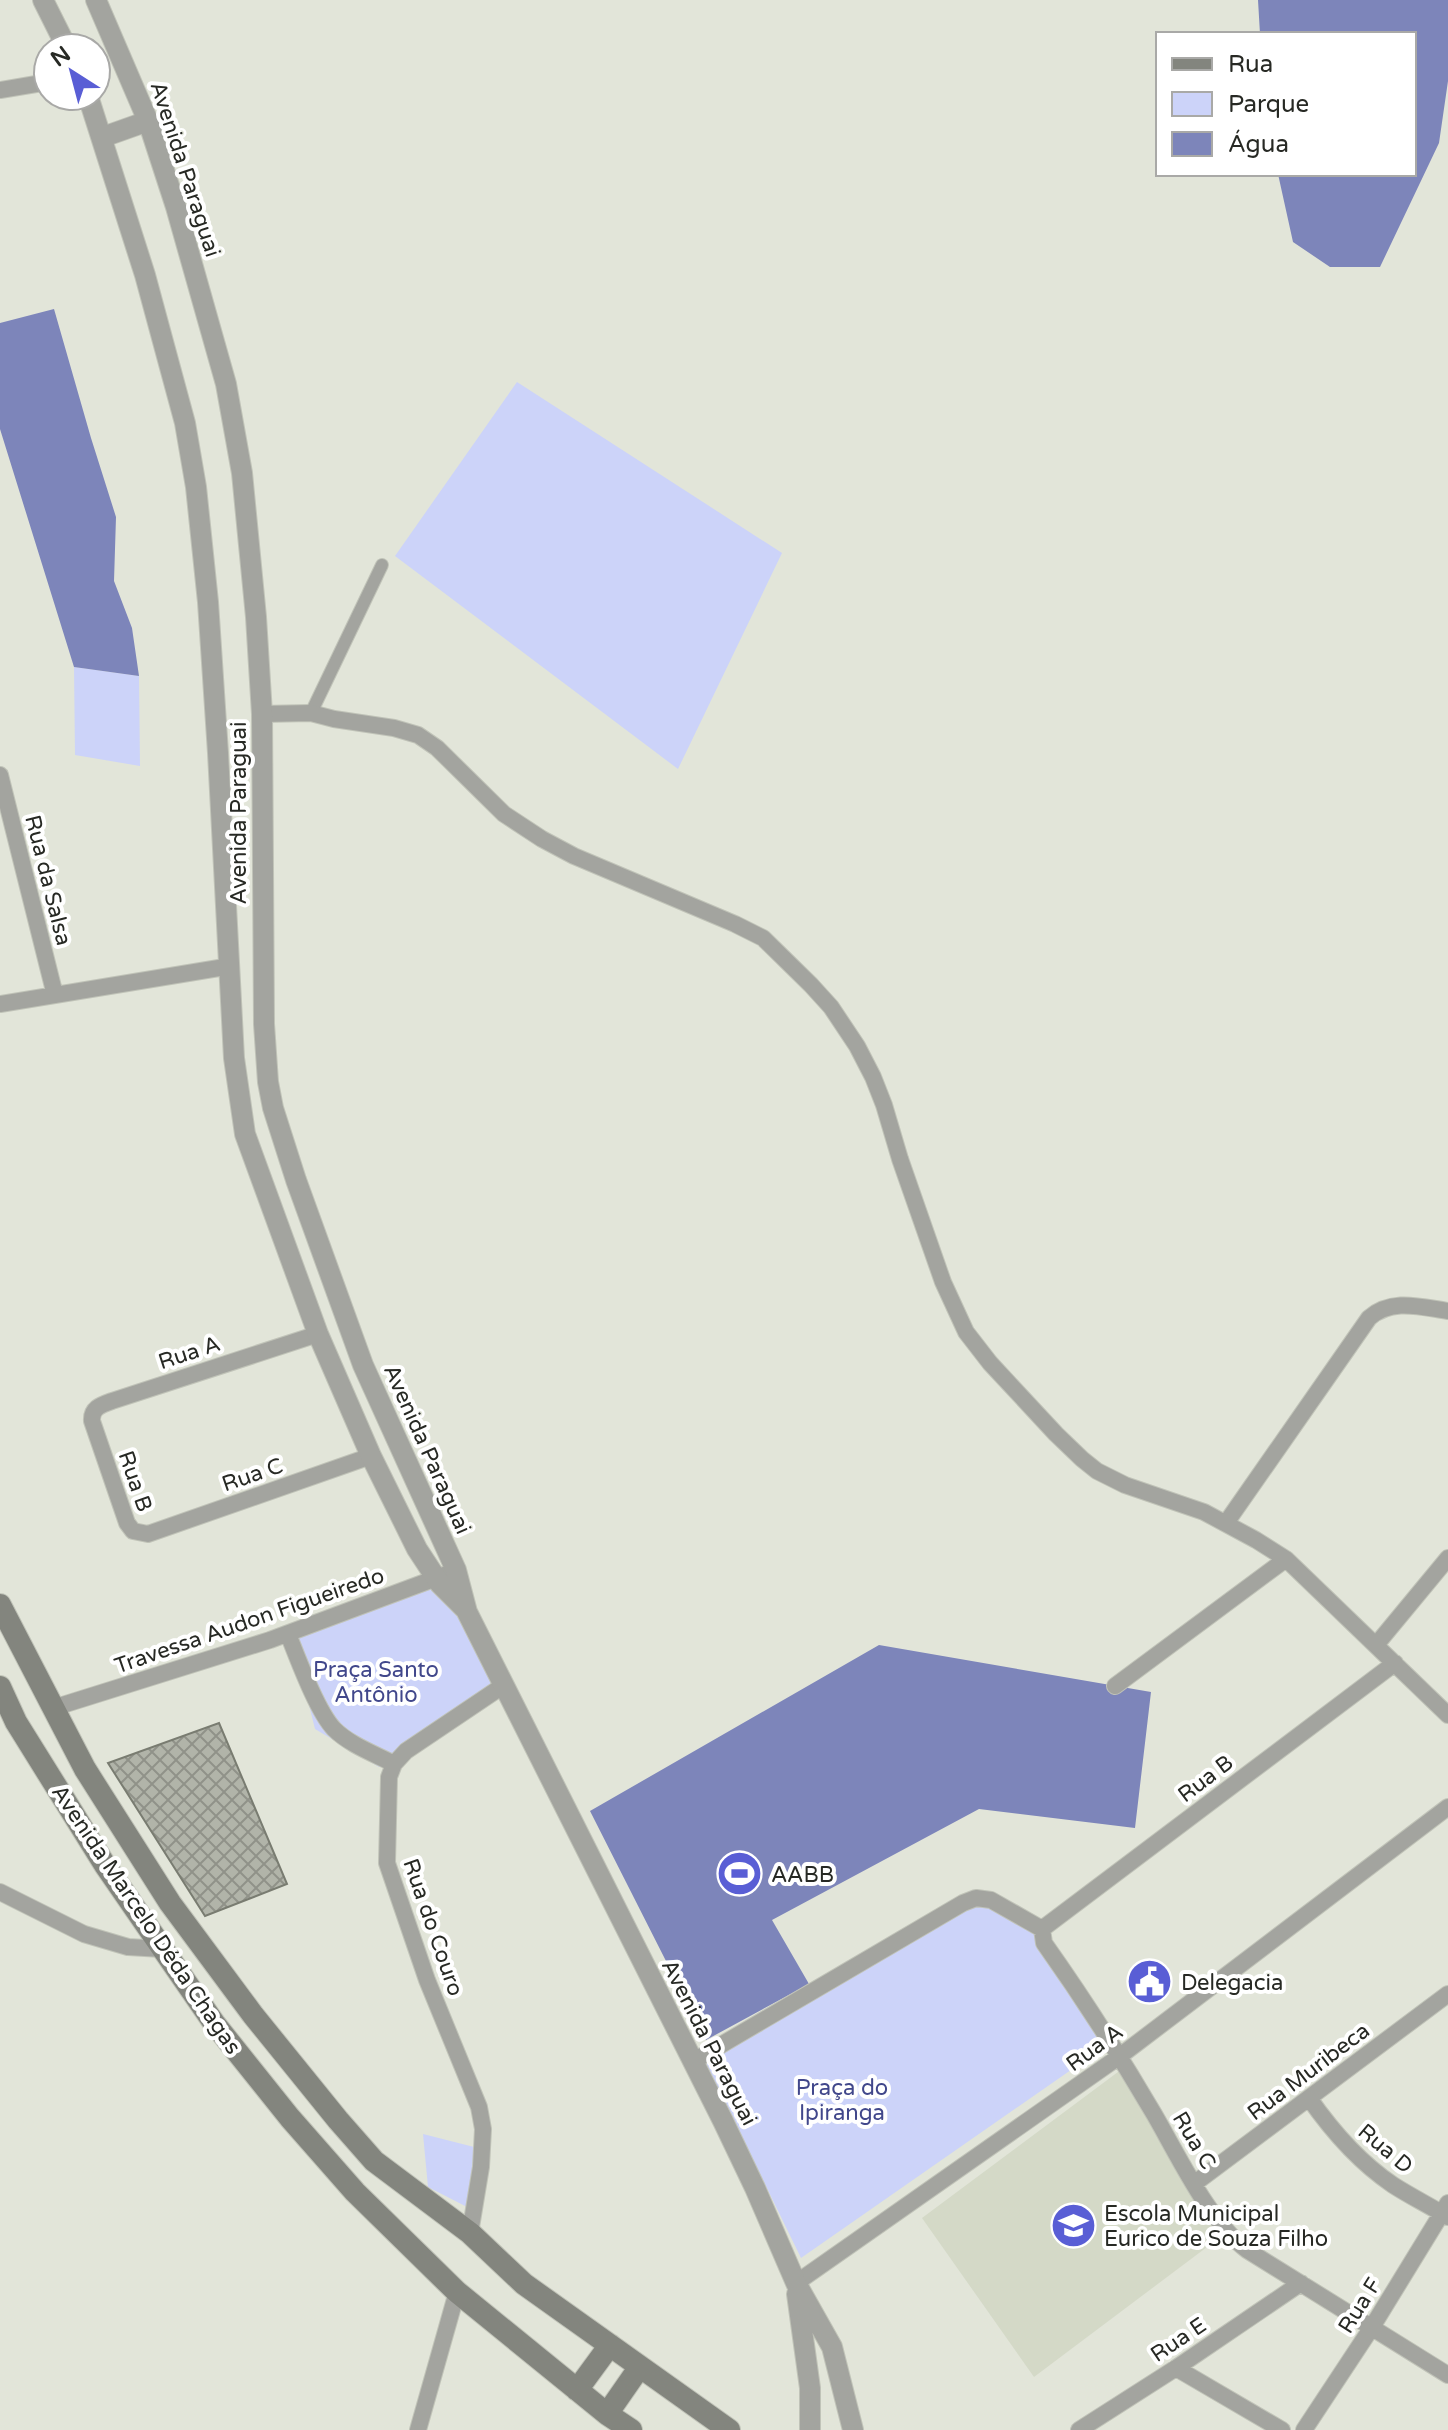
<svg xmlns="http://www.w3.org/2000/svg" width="1448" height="2430" font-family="'Varela Round',sans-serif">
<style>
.built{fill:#d4d9c7}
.park{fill:#ccd3f9}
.water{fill:#7d85ba}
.building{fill:url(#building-cross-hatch);stroke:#797c71;stroke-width:2}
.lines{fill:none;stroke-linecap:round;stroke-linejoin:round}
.pedestrian-casing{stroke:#c0c3b8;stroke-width:14}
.minor-casing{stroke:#c0c3b8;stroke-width:18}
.tertiary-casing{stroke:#c0c3b8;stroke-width:22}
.secondary-casing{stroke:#c0c3b8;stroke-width:24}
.pedestrian{stroke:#a3a49f;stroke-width:12}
.minor{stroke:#a3a49f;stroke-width:16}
.tertiary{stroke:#a3a49f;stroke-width:20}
.secondary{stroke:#83857e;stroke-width:22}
.labels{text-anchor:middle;stroke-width:8;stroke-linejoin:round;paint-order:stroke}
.street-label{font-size:22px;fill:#272924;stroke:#fff}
.park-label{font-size:22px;fill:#41478b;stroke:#fff}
.poi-label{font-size:22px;fill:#272924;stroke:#fff;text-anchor:start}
</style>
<defs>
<pattern id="building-cross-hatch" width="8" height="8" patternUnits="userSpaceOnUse" patternTransform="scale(2)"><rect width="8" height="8" fill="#b1b4a9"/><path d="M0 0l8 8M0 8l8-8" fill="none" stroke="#909289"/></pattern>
</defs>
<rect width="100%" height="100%" fill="#e2e5d9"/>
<!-- built -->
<path class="built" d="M1126,2066L1223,2235L1034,2377L922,2218Z"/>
<!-- park -->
<path class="park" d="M517,382L782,553L678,769L395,556Z
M74,667L139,676L140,766L75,755Z
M436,1584L500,1682L379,1767L315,1729L292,1637Z
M984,1899L1037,1926L1114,2040L801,2258L702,2055Z
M423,2134L478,2148L469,2208L428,2187Z"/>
<!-- water -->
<path class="water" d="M1258,0H1448V81L1439,143L1380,267H1330L1293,242L1278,174H1414V34H1260Z
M54,309L91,438L116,517L114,581L132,628L139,676L74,667L0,429V323Z
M879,1645L1151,1692L1135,1828L979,1809L772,1920L809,1984L706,2040L590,1811Z"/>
<!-- building -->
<path class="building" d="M219,1723L287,1884L205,1916L108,1763Z"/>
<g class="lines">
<defs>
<path id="pedestrian" d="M311,713L382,565"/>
<path id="minor" d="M0,90L48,82
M262,714L311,713L334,719L394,728L418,735L437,748L504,814L542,839L574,856L735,924L763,938L811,985L831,1007L857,1046L873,1077L884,1105L900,1159L943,1282L966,1332L990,1363L1056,1434L1082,1459L1097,1471L1125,1485L1204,1512L1256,1540L1286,1559L1448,1715
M0,775L55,995
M0,1004L231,966
M318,1334L112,1401C101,1405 91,1408 92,1421L127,1523L133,1531L148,1534L371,1456
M1226,1523L1369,1318C1392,1298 1420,1307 1448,1311
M288,1634C298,1659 317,1711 334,1729C350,1745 375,1754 394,1764
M1376,1645L1448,1558
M1115,1686L1286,1559
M53,1708L270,1640L447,1574
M0,1892L84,1934L128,1947L162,1949
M1042,1929L1044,1943C1083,1998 1120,2056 1154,2114C1179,2157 1208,2220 1247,2250L1448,2375
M1042,1929L1395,1663
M692,2062L963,1903L976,1898L991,1900L1042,1929
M1309,2098C1332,2131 1359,2162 1393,2185C1410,2196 1430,2206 1448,2217
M1195,2183L1448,1994
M470,2233L481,2167L483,2129L479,2107L427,1980L387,1863L389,1777L394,1764L406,1751L504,1685
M796,2283L1120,2056L1448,1807
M1176,2368L1282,2430
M418,2430L457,2292
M1079,2430L1176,2368L1301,2283
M1304,2430L1372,2327L1448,2203"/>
<path id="tertiary" d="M43,0L67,48
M96,0L148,121L176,207L226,384L242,473L256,617L262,714L264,1024L268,1082L273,1108L296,1180L363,1365L456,1570L467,1612L723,2121L755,2188L796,2283L832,2347L853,2430
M88,96L145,275L185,423L196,487L208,602L218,753L234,1058L245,1134L318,1334L371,1456L417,1549L440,1584L466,1610
M103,137L148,121
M797,2294L810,2388V2430"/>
<path id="secondary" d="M0,1605L85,1769L170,1903L253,2015L338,2120L374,2161L470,2233L524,2284L729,2430
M0,1687L16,1722L105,1865L214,2023L290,2118L355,2192L457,2292L607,2414L631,2430
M577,2390L610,2345
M607,2414L639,2368"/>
</defs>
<!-- pedestrian casing -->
<use href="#pedestrian" class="pedestrian-casing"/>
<!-- minor casing -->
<use href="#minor" class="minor-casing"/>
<!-- tertiary casing -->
<use href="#tertiary" class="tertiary-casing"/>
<!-- secondary casing -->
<use href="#secondary" class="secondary-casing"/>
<!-- pedestrian -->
<use href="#pedestrian" class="pedestrian"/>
<!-- minor -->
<use href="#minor" class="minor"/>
<!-- tertiary -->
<use href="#tertiary" class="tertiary"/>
<!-- secondary -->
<use href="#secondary" class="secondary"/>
</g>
<!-- icons -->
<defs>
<symbol id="stadium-disc" viewBox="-11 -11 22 22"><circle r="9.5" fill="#595ed5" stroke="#fff"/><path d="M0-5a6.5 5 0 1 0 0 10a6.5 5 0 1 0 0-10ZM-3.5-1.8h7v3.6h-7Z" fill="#fff"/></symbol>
<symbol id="civic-disc" viewBox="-11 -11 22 22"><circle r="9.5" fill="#595ed5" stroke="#fff"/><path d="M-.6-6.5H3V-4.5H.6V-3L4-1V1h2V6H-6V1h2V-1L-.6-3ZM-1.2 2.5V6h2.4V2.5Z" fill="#fff"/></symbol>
<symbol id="school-disc" viewBox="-11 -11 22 22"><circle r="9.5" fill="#595ed5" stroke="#fff"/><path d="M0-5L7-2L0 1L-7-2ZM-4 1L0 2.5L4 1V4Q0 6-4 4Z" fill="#fff"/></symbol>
</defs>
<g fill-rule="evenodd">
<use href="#stadium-disc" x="714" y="1848" width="51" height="51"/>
<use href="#civic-disc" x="1124" y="1956" width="51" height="51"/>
<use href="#school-disc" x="1048" y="2200" width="51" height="51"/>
</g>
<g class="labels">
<!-- street labels -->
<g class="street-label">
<text transform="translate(186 169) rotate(72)" y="8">Avenida Paraguai</text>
<text transform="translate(238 813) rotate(-90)" y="8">Avenida Paraguai</text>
<text transform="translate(49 880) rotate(76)" y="8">Rua da Salsa</text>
<text transform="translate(189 1352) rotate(-18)" y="8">Rua A</text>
<text transform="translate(428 1449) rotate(66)" y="8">Avenida Paraguai</text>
<text transform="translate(252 1474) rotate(-19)" y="8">Rua C</text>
<text transform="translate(136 1481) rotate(71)" y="8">Rua B</text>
<text transform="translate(249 1620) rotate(-19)" y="8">Travessa Audon Figueiredo</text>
<text transform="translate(1205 1778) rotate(-37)" y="8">Rua B</text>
<text transform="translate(147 1919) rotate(56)" y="8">Avenida Marcelo Déda Chagas</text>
<text transform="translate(434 1927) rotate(71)" y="8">Rua do Couro</text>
<text transform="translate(710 2042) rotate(63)" y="8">Avenida Paraguai</text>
<text transform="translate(1094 2047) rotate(-36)" y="8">Rua A</text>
<text transform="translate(1308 2071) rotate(-37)" y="8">Rua Muribeca</text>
<text transform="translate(1195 2140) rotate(59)" y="8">Rua C</text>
<text transform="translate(1386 2148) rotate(40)" y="8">Rua D</text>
<text transform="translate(1359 2305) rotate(-58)" y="8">Rua F</text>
<text transform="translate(1178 2339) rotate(-34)" y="8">Rua E</text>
</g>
<!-- park labels -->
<g class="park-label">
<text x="376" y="1677">Praça Santo<tspan x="376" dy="25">Antônio</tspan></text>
<text x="842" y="2095">Praça do<tspan x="842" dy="25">Ipiranga</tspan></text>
</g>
<!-- poi labels -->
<g class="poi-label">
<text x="771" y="1882">AABB</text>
<text x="1181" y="1990">Delegacia</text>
<text x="1104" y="2221">Escola Municipal<tspan x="1104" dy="25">Eurico de Souza Filho</tspan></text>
</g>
</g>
<!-- legend -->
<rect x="1156" y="32" width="260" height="144" fill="#ffffff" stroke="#a9a9a7" stroke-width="2"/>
<rect x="1172" y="58" width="40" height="12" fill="#83857e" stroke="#a9a9a7" stroke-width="2"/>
<text x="1228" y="72" font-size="24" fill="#272924">Rua</text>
<rect x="1172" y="92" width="40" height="24" fill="#ccd3f9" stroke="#a9a9a7" stroke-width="2"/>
<text x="1228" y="112" font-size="24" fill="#272924">Parque</text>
<rect x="1172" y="132" width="40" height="24" fill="#7d85ba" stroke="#a9a9a7" stroke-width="2"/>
<text x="1228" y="152" font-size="24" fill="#272924">Água</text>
<!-- north arrow -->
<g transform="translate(72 72) rotate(324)"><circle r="38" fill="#ffffff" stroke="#a9a9a7" stroke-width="2"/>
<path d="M0-6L14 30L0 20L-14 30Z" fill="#595ed5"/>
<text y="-12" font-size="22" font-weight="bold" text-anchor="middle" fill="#272924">N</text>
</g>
</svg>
